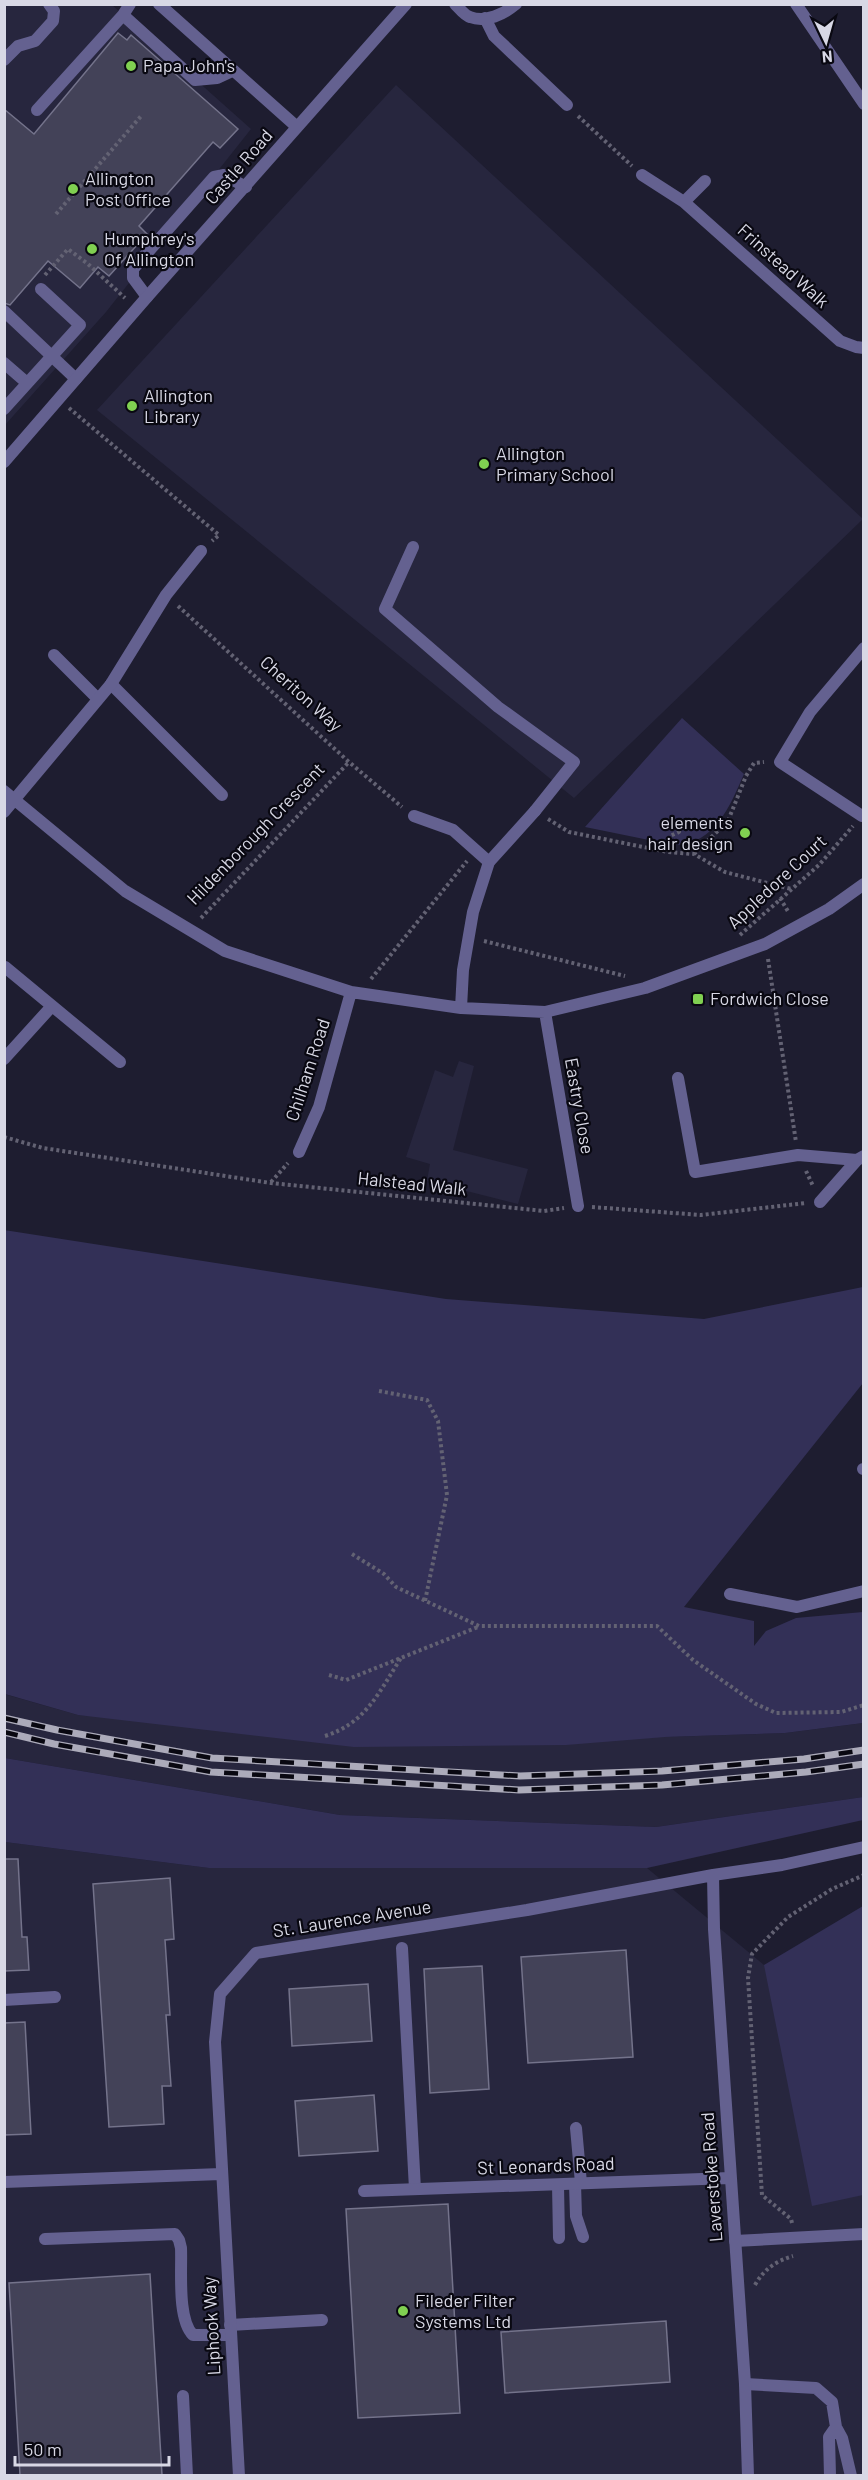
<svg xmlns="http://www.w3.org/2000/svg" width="868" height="2480" font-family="Barlow,sans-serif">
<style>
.built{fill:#27263e}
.green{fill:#333057}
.building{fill:#434258;stroke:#74738b;stroke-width:1.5}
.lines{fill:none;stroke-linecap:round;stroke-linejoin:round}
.path{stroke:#636273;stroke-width:4;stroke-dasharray:3 3;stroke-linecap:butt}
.service{stroke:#646190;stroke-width:12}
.minor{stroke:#646190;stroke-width:12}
.rail-casing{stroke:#acabba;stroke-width:7}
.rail{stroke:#090811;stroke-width:4.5;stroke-dasharray:14;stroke-linecap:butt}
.poi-dot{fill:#80d051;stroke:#090811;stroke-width:2}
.labels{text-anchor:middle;stroke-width:4.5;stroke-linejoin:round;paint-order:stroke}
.poi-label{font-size:18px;fill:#d8d8e5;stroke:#090811;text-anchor:start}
.street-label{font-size:18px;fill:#d8d8e5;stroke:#090811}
</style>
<rect width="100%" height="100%" fill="#1e1d30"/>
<!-- built -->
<path class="built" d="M5,5H112L251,129L106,312L5,425Z
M396,85L863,519L574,798L97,410Z
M459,1061L474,1066L453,1150L528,1169L518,1204L427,1181L430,1164L406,1157L435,1070L453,1077Z
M4,1694L78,1715L665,1737L785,1733L863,1723V1797L656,1827L340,1815L5,1758Z
M5,1842L209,1868H647L764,1965L863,1942V2475L5,2476Z"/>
<!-- green -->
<path class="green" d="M682,718L744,774C730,806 715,844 675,845C665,846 654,841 644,839C624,835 605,831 585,827Z
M4,1230L446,1299L704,1319L863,1287V1383L684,1607L754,1621V1646L766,1631L796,1618L863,1612V1723L785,1733L665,1737L566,1745L354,1747L78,1715L5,1694Z
M5,1758L340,1815L656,1827L863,1797V1820L647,1868H209L5,1842Z
M863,1906V2195L812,2206L764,1965Z"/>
<!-- building -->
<path class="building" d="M118,33L127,40L131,35L238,129L220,148L213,142L139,226L147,234L109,276L98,267L80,288L48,261L10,305L4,303V109L34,134Z
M4,1859H18L22,1937H27L29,1970L4,1971Z
M170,1878L174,1939L165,1940L170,2015H166L171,2086H162L164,2124L109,2127L93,1884Z
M626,1950L633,2057L528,2063L521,1957Z
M482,1966L489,2089L430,2093L424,1969Z
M368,1984L372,2041L292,2046L289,1989Z
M25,2022L31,2134L4,2135V2023Z
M374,2095L378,2151L299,2156L295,2101Z
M448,2204L460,2413L358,2418L346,2209Z
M150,2274L162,2475H20L9,2283Z
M666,2321L670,2382L505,2393L501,2332Z"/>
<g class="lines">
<!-- path -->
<path class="path" d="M578,116L632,166
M56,214L142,115
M45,275L68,249L88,264L125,298
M69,408L219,535L212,541
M178,606L349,762L402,807
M548,819L569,832L668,852L694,854L725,872L791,889
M668,852L670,836L679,832V828L669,819
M694,854L728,821L746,776L754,763L764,762
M780,898L789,913
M201,918L349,762
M740,935L819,865L853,826
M484,941L625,976
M768,959L796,1142
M371,979L467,861
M4,1137L43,1148L271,1183L544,1211L564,1208
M806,1171L813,1186
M271,1182L288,1163
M592,1207L701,1215L806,1203
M379,1391L427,1400L438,1421L447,1495L425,1601
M352,1554L384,1574L396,1587L479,1626H657L693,1660L756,1704L776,1713L841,1712L864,1705
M329,1675L346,1680L478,1627
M325,1736C366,1723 379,1692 401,1658
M792,2223L791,2219L762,2195L748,1978L752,1954L788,1917L832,1889L864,1875
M755,2285C764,2269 776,2261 793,2256"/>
<!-- service -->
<path class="service" d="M130,4L123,15L195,80L217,78L232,71
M4,60L18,46L35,41L53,21L54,11L49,4
M37,110L123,15
M147,297L133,278V269L214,177L224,175L246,187
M4,311L76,379
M4,363L27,383
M4,409L80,325L41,289
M413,547L385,609L498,707L574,762L535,811
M54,655L97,698
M111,684L222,795
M414,816L453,830L489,862
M5,967L120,1062
M4,1059L52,1006
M678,1078L695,1172L798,1155L857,1160
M863,1469H864
M402,1948L415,2189
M4,2000L55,1997
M576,2128L581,2183
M575,2184L576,2216L583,2237
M558,2185L559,2238
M45,2239L175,2234L179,2240L181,2248C182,2270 177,2319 193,2335H231
M735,2241L864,2234
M230,2325L322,2320
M745,2384L816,2388L832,2402L836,2427L842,2438L851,2476
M183,2396L187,2476
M830,2476L829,2437L836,2427"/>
<!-- minor -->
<path class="minor" d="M159,4L297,127
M455,4C459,8 465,16 470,17C486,23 504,14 516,4
M796,4L864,104
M485,18L494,36L567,105
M642,175L684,202L840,341L856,347L864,348
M684,202L705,181
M4,462L147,297L406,4
M4,791L125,891L225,951L351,992L461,1008L545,1012L645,988L765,944L829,909L864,884
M4,812L111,684L166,595L201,551
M862,816L780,762L810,712L864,648
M461,1008L463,970L473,912L489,862L535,811
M545,1012L578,1206
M299,1152L319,1107L351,992
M820,1202L857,1160L864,1156
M730,1594L797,1607L864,1591
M713,1875L714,1929L745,2384L748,2476
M4,2182L221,2174
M364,2191L730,2178
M239,2476L215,2042L220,1994L256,1953L527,1910L713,1875L782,1865L864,1847"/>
<defs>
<path id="rail" d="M4,1718L57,1730L212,1758L520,1776L662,1771L804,1759L864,1750
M4,1732L54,1744L211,1772L519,1790L662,1785L806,1772L864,1764"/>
</defs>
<!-- rail casing -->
<use href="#rail" class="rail-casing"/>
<!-- rail -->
<use href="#rail" class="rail"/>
</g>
<!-- markers -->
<g class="poi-dot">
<circle cx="131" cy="66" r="6"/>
<circle cx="73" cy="189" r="6"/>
<circle cx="92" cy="249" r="6"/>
<circle cx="132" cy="406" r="6"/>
<circle cx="484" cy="464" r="6"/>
<circle cx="745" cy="833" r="6"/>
<rect x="692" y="993" width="12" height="12" rx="3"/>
<circle cx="403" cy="2311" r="6"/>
</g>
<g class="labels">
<!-- poi labels -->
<g class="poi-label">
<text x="143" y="72">Papa John's</text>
<text x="85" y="185">Allington<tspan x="85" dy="21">Post Office</tspan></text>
<text x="104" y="245">Humphrey's<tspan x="104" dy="21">Of Allington</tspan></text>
<text x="144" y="402">Allington<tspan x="144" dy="21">Library</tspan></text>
<text x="496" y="460">Allington<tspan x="496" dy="21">Primary School</tspan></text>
<text x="733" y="829" text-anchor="end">elements<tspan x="733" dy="21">hair design</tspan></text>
<text x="710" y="1005">Fordwich Close</text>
<text x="415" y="2307">Fileder Filter<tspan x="415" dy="21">Systems Ltd</tspan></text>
</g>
<!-- street labels -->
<g class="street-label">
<text transform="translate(239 167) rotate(-49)" y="6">Castle Road</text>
<text transform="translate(783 266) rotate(42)" y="6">Frinstead Walk</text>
<text transform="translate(301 694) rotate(42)" y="6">Cheriton Way</text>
<text transform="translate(256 834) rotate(-46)" y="6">Hildenborough Crescent</text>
<text transform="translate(777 882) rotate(-43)" y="6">Appledore Court</text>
<text transform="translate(308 1070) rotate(-72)" y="6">Chilham Road</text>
<text transform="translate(579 1106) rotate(80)" y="6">Eastry Close</text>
<text transform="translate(412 1184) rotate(6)" y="6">Halstead Walk</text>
<text transform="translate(352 1919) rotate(-9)" y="6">St. Laurence Avenue</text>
<text transform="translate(546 2166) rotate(-2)" y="6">St Leonards Road</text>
<text transform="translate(712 2177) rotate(-94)" y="6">Laverstoke Road</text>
<text transform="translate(212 2326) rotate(-93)" y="6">Liphook Way</text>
</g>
</g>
<!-- border -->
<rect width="868" height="2480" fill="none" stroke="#d8d8e5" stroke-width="12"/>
<!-- north arrow -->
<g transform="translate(826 42) rotate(175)" stroke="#090811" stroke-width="4.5" paint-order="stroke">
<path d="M0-4.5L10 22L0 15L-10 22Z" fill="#d8d8e5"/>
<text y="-9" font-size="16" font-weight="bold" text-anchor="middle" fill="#d8d8e5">N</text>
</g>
<!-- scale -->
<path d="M15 2456v9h154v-9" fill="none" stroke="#d8d8e5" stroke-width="3"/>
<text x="24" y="2456" font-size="18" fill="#d8d8e5" stroke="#090811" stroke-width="4.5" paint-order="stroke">50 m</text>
</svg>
